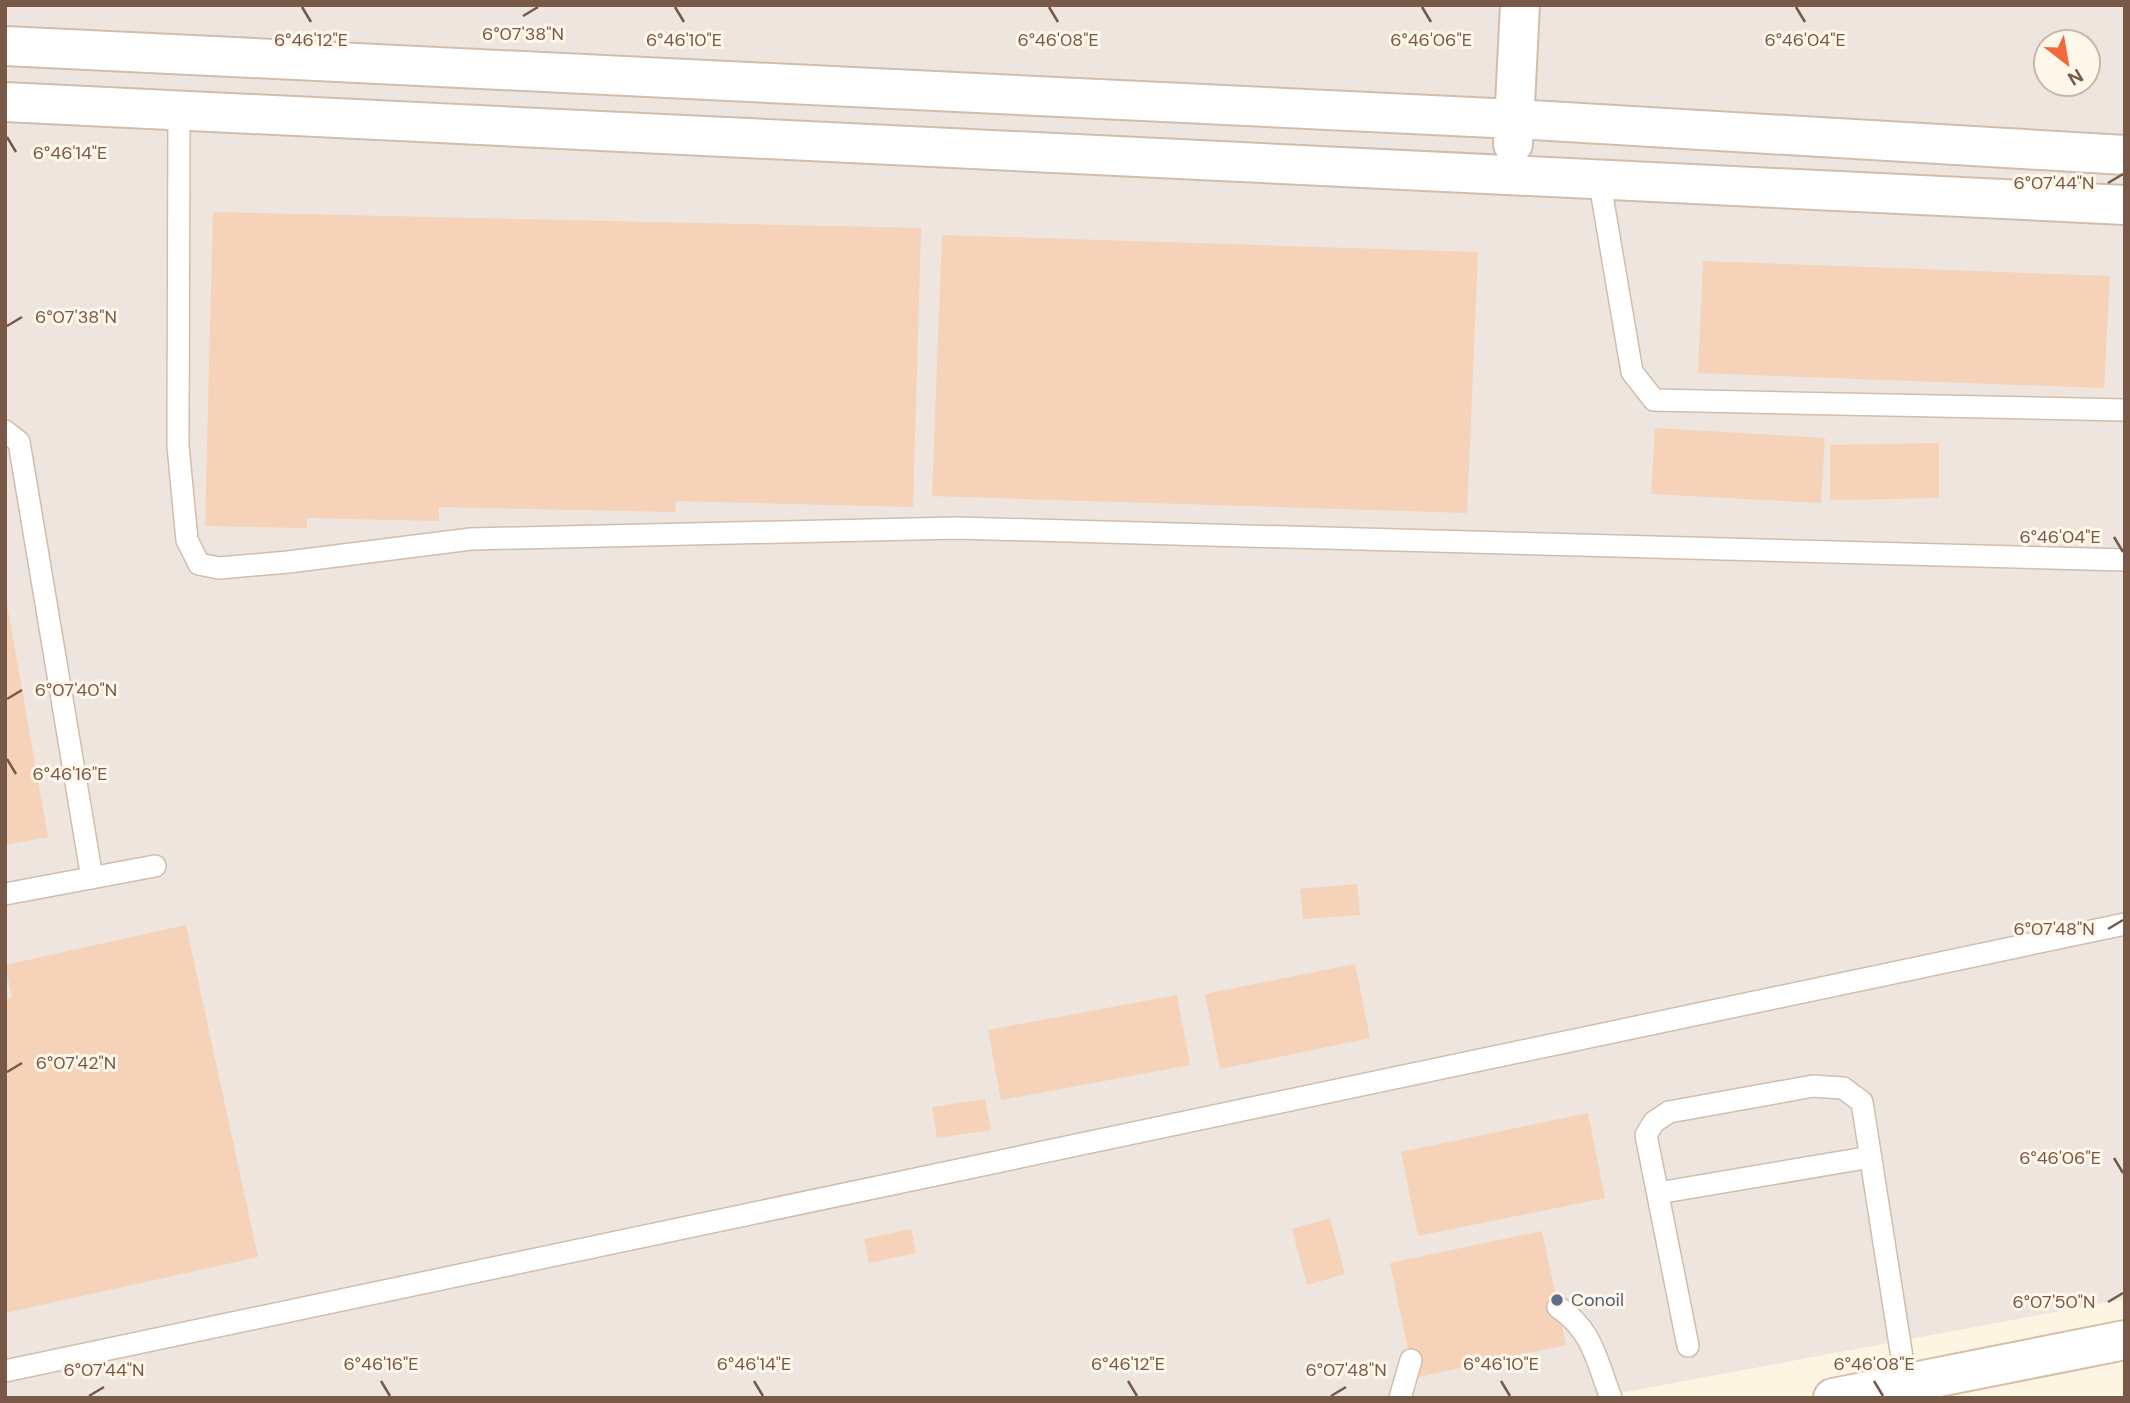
<svg xmlns="http://www.w3.org/2000/svg" width="2130" height="1403" font-family="'DM Sans',sans-serif">
<style>
.industrial{fill:#ede5de;fill-rule:evenodd}
.building{fill:#f5d2b8}
.lines{fill:none;stroke-linecap:round;stroke-linejoin:round}
.service-casing{stroke:#d2bdab;stroke-width:24}
.minor-casing{stroke:#d2bdab;stroke-width:42}
.secondary-casing{stroke:#d5bda8;stroke-width:42}
.service{stroke:#fff;stroke-width:21}
.minor{stroke:#fff;stroke-width:38}
.secondary{stroke:#fff;stroke-width:38}
.ticks{fill:none;stroke:#785947;stroke-width:2.5}
.service-dot{fill:#5c6f8a;stroke:#fff7ea;stroke-width:2.5}
.labels{text-anchor:middle;stroke-width:6;stroke-linejoin:round;paint-order:stroke}
.service-label{font-size:18px;fill:#4e5e75;stroke:#fff7ea;text-anchor:start}
.ticks-label{font-size:18px;text-anchor:middle;fill:#785947;stroke:#fff7ea;stroke-width:6;stroke-linejoin:round;paint-order:stroke}
</style>
<rect width="100%" height="100%" fill="#fef4e2"/>
<!-- industrial -->
<path class="industrial" d="M5,5H2125V1299L1593,1398H5ZM2046,42H2088V84H2046Z"/>
<!-- building -->
<path class="building" d="M213,212L921,228L913,507L676,501L675,512L439,507V521L307,518V528L205,526Z
M942,235L1478,252L1467,513L932,496Z
M1703,261L2110,276L2104,388L1698,373Z
M1655,428L1825,438L1821,503L1651,494Z
M1939,443V498L1830,500V445Z
M5,593L48,837L5,845Z
M1357,884L1360,915L1303,919L1300,889Z
M186,925L258,1257L5,1313V999L12,998L5,965Z
M1355,964L1370,1038L1220,1069L1205,994Z
M1177,995L1190,1065L1001,1100L988,1030Z
M985,1099L991,1130L937,1138L932,1107Z
M1588,1113L1605,1198L1418,1236L1401,1152Z
M1330,1218L1345,1274L1307,1285L1292,1229Z
M911,1229L916,1253L869,1263L864,1239Z
M1542,1231L1566,1345L1414,1378L1390,1263Z"/>
<g class="lines">
<defs>
<path id="service" d="M179,111L178,446L187,540L199,564L219,568L288,562L471,539L957,528L2125,560
M1599,178L1632,372L1654,400L2125,410
M5,431L19,442L92,878
M5,894L155,866
M1658,1193L1871,1157
M1558,1307C1593,1331 1596,1359 1611,1398
M1688,1346L1646,1135L1654,1122L1669,1112L1813,1086L1843,1088L1862,1102L1906,1383
M5,1371L2125,924
M1400,1398L1411,1360"/>
<path id="minor" d="M5,46L1514,119L2125,155
M5,102L2125,205
M1513,144L1520,5"/>
<path id="secondary" d="M1833,1398L2125,1340"/>
</defs>
<!-- service casing -->
<use href="#service" class="service-casing"/>
<!-- minor casing -->
<use href="#minor" class="minor-casing"/>
<!-- secondary casing -->
<use href="#secondary" class="secondary-casing"/>
<!-- service -->
<use href="#service" class="service"/>
<!-- minor -->
<use href="#minor" class="minor"/>
<!-- secondary -->
<use href="#secondary" class="secondary"/>
</g>
<!-- ticks -->
<path class="ticks" d="M302,7L311,22M675,7L684,22M1049,7L1058,22M1422,7L1431,22M1796,7L1805,22M523,16L538,7M7,137L16,152M2108,183L2123,174M7,326L22,317M2114,537L2123,552M7,699L22,690M7,759L16,774M2108,929L2123,920M7,1072L22,1063M2114,1158L2123,1173M2108,1302L2123,1293M381,1381L390,1396M754,1381L763,1396M1128,1381L1137,1396M1501,1381L1510,1396M1874,1381L1883,1396M89,1396L104,1387M1331,1396L1346,1387"/>
<!-- markers -->
<circle class="service-dot" cx="1557" cy="1300" r="7"/>
<g class="labels">
<!-- service labels -->
<g class="service-label">
<text x="1571" y="1306">Conoil</text>
</g>
</g>
<g class="ticks-label">
<text x="523" y="40">6°07'38"N</text>
<text x="311" y="46">6°46'12"E</text>
<text x="684" y="46">6°46'10"E</text>
<text x="1058" y="46">6°46'08"E</text>
<text x="1431" y="46">6°46'06"E</text>
<text x="1805" y="46">6°46'04"E</text>
<text x="70" y="159">6°46'14"E</text>
<text x="2054" y="189">6°07'44"N</text>
<text x="76" y="323">6°07'38"N</text>
<text x="2060" y="543">6°46'04"E</text>
<text x="76" y="696">6°07'40"N</text>
<text x="70" y="780">6°46'16"E</text>
<text x="2054" y="935">6°07'48"N</text>
<text x="76" y="1069">6°07'42"N</text>
<text x="2060" y="1164">6°46'06"E</text>
<text x="2054" y="1308">6°07'50"N</text>
<text x="381" y="1370">6°46'16"E</text>
<text x="754" y="1370">6°46'14"E</text>
<text x="1128" y="1370">6°46'12"E</text>
<text x="1501" y="1370">6°46'10"E</text>
<text x="1874" y="1370">6°46'08"E</text>
<text x="104" y="1376">6°07'44"N</text>
<text x="1346" y="1376">6°07'48"N</text>
</g>
<!-- border -->
<rect width="2130" height="1403" fill="none" stroke="#785947" stroke-width="14"/>
<!-- north arrow -->
<g transform="translate(2067 63) rotate(149)"><circle r="33" fill="#fff7ea" stroke="#c9b8a9" stroke-width="2"/>
<path d="M0-5L12 26L0 18L-12 26Z" fill="#f16a3e"/>
<text y="-10" font-size="19" font-weight="bold" text-anchor="middle" fill="#785947">N</text>
</g>
</svg>
